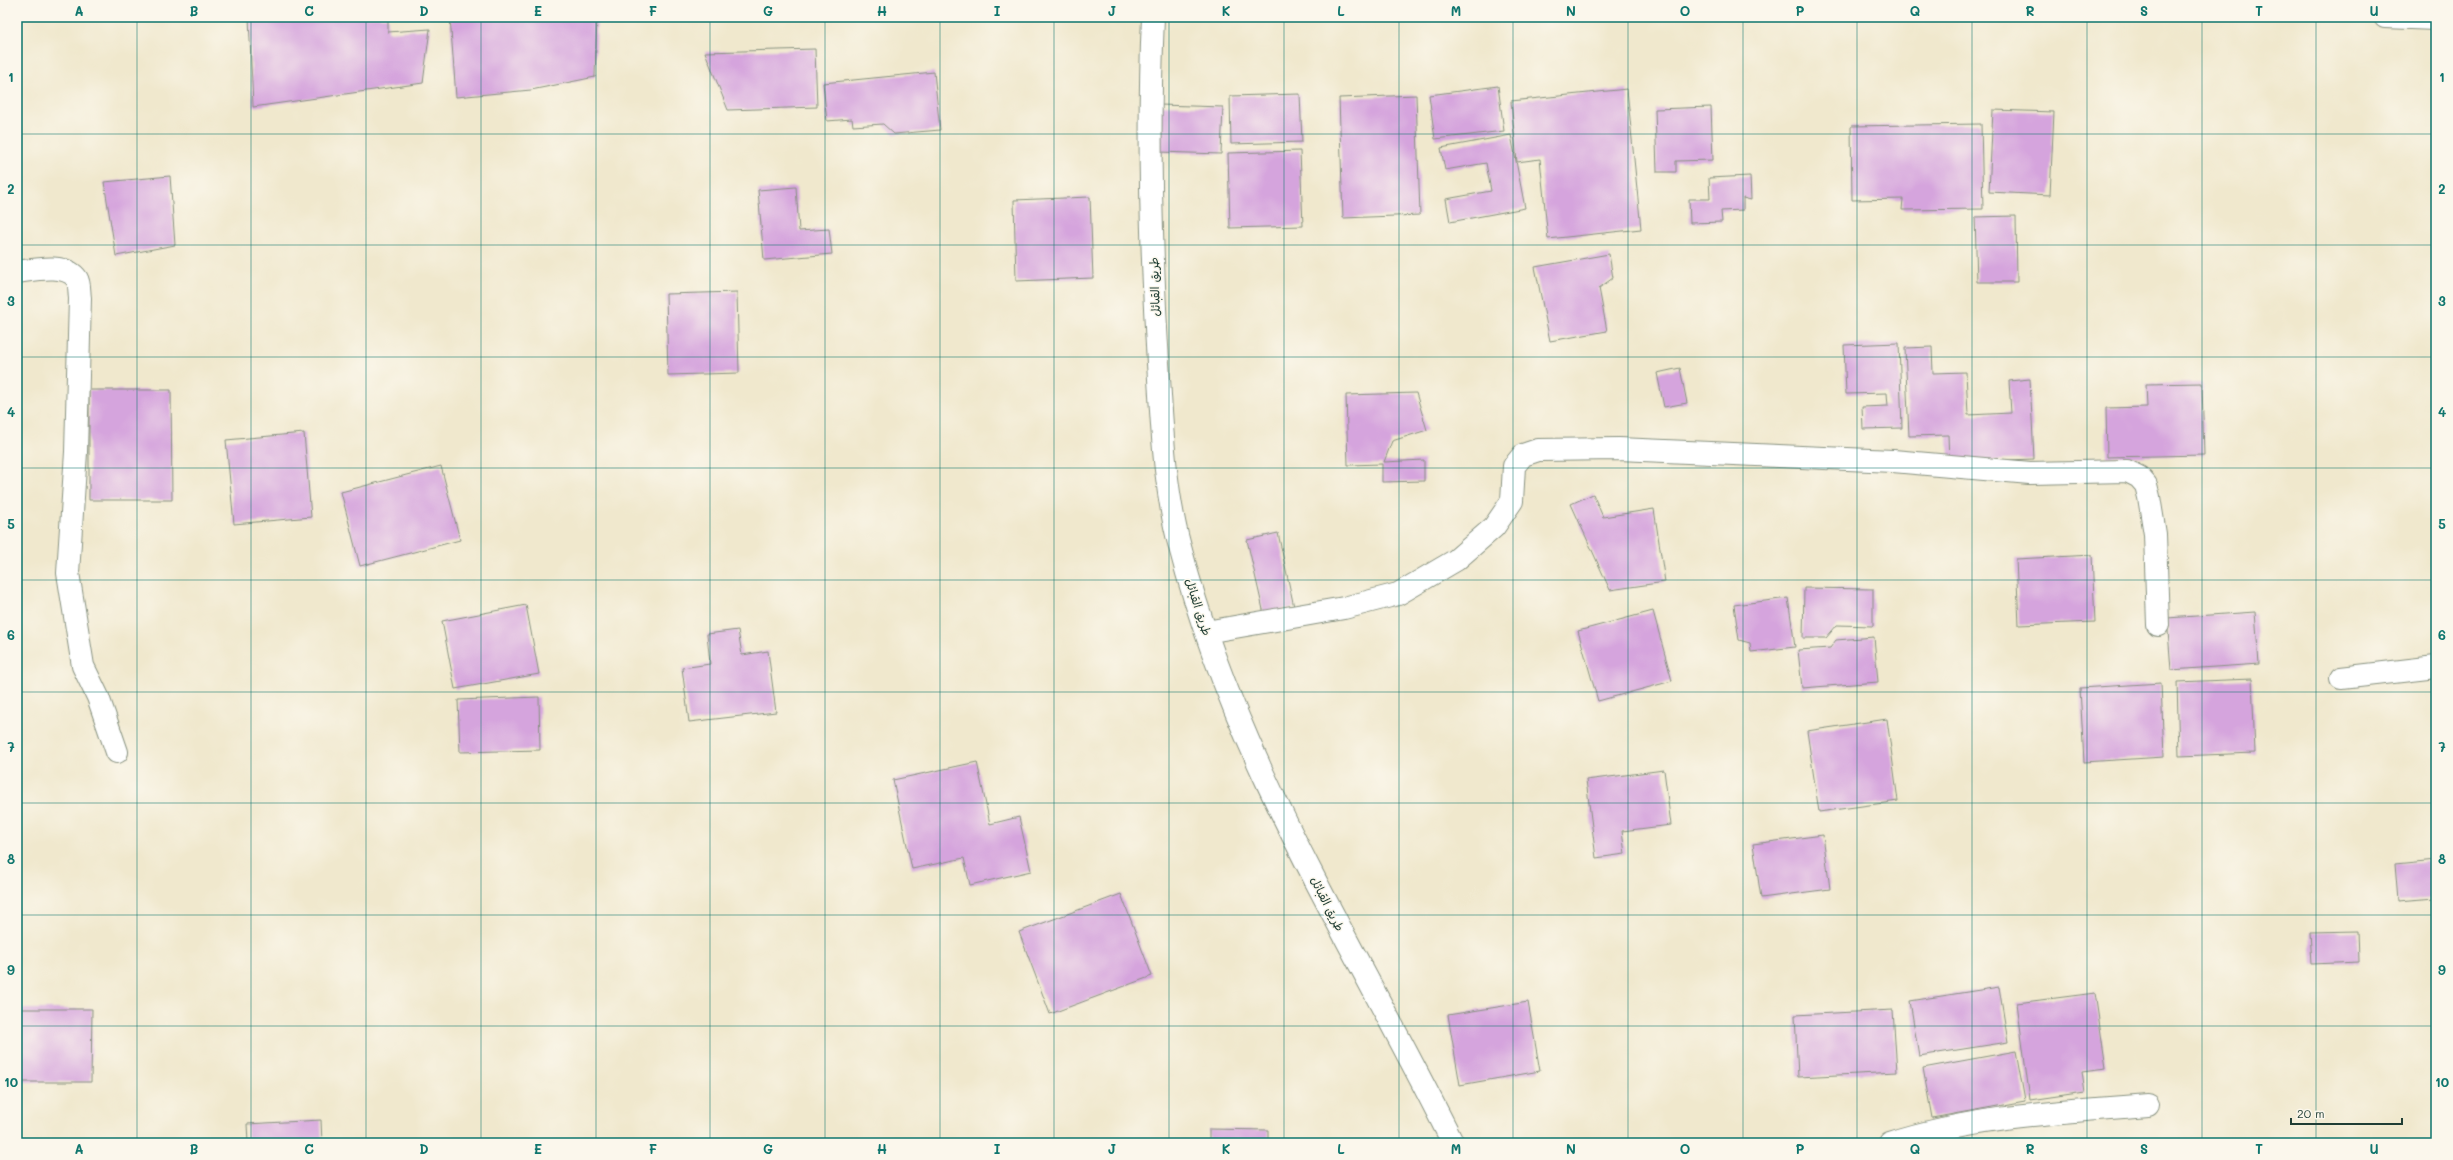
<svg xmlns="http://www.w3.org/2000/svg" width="2453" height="1160" font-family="Mali,'Playpen Sans Arabic',sans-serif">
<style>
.building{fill:#d5a4dd}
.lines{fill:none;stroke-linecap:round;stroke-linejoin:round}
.street-casing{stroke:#889280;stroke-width:24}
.highway-casing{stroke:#889280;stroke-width:24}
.street{stroke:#fff;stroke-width:22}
.highway{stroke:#fff;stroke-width:22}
.grid{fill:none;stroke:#0f766e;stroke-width:1;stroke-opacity:0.55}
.labels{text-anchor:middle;stroke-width:3;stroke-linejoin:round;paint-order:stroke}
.street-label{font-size:12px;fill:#1f3d34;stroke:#fbf7ec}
.neatline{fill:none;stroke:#0f766e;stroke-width:1.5}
.grid-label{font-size:13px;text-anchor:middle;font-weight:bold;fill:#0f766e}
</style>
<rect width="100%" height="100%" fill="#fbf7ec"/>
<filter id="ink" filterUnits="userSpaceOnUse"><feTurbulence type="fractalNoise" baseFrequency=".025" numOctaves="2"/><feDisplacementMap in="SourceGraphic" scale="8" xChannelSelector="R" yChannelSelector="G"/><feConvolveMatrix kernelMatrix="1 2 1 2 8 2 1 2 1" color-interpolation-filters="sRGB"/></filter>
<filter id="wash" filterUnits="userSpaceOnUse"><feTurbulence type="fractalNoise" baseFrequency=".012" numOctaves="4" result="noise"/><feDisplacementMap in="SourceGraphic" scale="16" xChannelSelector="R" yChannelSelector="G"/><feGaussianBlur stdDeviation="0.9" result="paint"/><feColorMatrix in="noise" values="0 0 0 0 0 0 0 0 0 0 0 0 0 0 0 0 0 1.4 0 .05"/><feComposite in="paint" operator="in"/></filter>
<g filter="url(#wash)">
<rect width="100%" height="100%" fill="#f0e8cd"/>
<g id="blocks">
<!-- building -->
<path class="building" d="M249,17H388V32L430,29L423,83L253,107Z
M450,17H597L595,77L531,90L456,97Z
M815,49L817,107L728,110L705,52Z
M934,72L940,130L894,134L883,124L853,126L852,119L827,121L823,83Z
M1498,86L1504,131L1435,139L1429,95Z
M1627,89L1641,229L1548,239L1540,159L1517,162L1511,101Z
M1300,94L1302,142L1231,144L1230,96Z
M1416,95L1420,215L1343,218L1339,98Z
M1160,105L1223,107L1221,154L1159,152Z
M1711,107L1713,160L1676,161V172H1657L1655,109Z
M1993,110L2054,112L2050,195L1989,192Z
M1981,124L1983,209L1902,210L1903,199L1852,200L1851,126Z
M1511,135L1525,208L1450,222L1446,199L1491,191L1486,163L1445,170L1441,148Z
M1300,151L1303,226L1230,228L1228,153Z
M170,176L175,245L116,256L104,182Z
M1750,176L1751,200L1743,198V210L1721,211L1722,222L1690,223L1689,199H1710L1709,178Z
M796,187L799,231L829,229L832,254L764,260L758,190Z
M1090,197L1093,278L1016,281L1014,200Z
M2016,216L2017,282H1977L1975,217Z
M1609,254L1613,278L1599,288L1607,331L1550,341L1535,267Z
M737,292L739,373L668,375L666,294Z
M1899,343L1902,428L1863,429L1862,407L1888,406L1887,393L1846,394L1844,345Z
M1932,347L1933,373L1966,372L1968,415L2011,413L2009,381L2030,379L2034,459L1949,462L1948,435L1909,436L1905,348Z
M1680,368L1687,403L1664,407L1657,373Z
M2202,383L2204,455L2107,457L2106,408L2147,407L2146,384Z
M89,390H171L172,500H89Z
M1416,393L1427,430L1392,441L1384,462L1424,460V481L1382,482V464L1348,465L1346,395Z
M304,433L311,517L234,524L226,440Z
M441,466L460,540L360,566L341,492Z
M1593,494L1603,517L1654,509L1665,582L1610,590L1571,504Z
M1278,533L1294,607L1264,614L1247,540Z
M2092,555L2095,622L2019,625L2016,559Z
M1804,588L1873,589V626L1837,625L1826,638H1803Z
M1788,598L1795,647L1751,652L1750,643L1739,640L1734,605Z
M526,605L539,674L455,689L442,621Z
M1653,611L1672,681L1598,701L1578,631Z
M2255,612L2259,664L2171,670L2167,618Z
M738,630L742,655L768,651L776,712L689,722L682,668L710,664L707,634Z
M1874,637L1878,682L1802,688L1798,650L1830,648L1836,640Z
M2252,679L2255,753L2179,756L2177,682Z
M2161,683L2164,757L2084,762L2080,688Z
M539,697L540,750L460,752L458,700Z
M1887,719L1898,801L1819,812L1807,731Z
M977,762L990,824L1019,817L1031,871L970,885L964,858L912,869L893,780Z
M1664,770L1671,825L1622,831L1625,854L1596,858L1586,780Z
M1823,835L1830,889L1761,898L1753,844Z
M2436,860V898L2398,901L2395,864Z
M1121,894L1152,976L1050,1014L1019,932Z
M2358,931L2359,962L2312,964L2310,932Z
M1999,987L2008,1042L1919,1056L1910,1001Z
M2095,993L2106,1068L2082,1071L2085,1092L2030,1100L2017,1003Z
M1528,1002L1540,1071L1460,1085L1448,1015Z
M17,1009H92L91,1082H17Z
M1893,1010L1897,1072L1798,1077L1795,1015Z
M2016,1051L2025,1101L1932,1118L1923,1068Z
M321,1120L322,1143H248L247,1124Z
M1209,1129L1268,1130V1143H1209Z"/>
</g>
</g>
<g filter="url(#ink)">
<use href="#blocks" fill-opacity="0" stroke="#889280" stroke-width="1"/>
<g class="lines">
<defs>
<path id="street" d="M1153,17C1148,132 1151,248 1158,363C1162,424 1164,488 1180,547C1235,761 1356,947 1453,1143
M17,272C33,270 66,262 77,279C80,284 79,293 80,298L76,452L68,573L83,666L98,697L117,752
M1206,632L1344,608L1398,594L1456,560L1494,527L1512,501L1514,466L1523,455L1538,450L1619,449L1893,461L2030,473L2127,471L2139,477L2146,485L2149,497L2155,534L2158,625
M2341,678L2436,667
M1890,1143C1973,1116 2062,1112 2148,1105"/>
<path id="highway" d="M2385,17L2436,19"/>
</defs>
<!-- street casing -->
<use href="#street" class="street-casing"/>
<!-- highway casing -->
<use href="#highway" class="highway-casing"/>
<!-- street -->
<use href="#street" class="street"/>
<!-- highway -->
<use href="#highway" class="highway"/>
</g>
</g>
<!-- grid -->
<path class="grid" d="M137,17V1143M251,17V1143M366,17V1143M481,17V1143M596,17V1143M710,17V1143M825,17V1143M940,17V1143M1054,17V1143M1169,17V1143M1284,17V1143M1399,17V1143M1513,17V1143M1628,17V1143M1743,17V1143M1857,17V1143M1972,17V1143M2087,17V1143M2202,17V1143M2316,17V1143M17,134H2436M17,245H2436M17,357H2436M17,468H2436M17,580H2436M17,692H2436M17,803H2436M17,915H2436M17,1026H2436"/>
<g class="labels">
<!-- street labels -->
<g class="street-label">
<text transform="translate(1155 287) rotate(-92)" y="4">طريق القبائل</text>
<text transform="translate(1198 607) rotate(72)" y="4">طريق القبائل</text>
<text transform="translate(1327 904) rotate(63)" y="4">طريق القبائل</text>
</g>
</g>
<!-- margin -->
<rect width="2453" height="1160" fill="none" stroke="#fbf7ec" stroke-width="44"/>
<!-- scale -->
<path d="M2291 1118v6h111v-6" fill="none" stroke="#1f3d34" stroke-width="2"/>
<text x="2297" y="1118" font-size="12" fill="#1f3d34" stroke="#fbf7ec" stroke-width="3" paint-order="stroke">20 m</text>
<rect x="22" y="22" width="2409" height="1116" class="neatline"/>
<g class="grid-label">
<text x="79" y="16">A</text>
<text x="194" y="16">B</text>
<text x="309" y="16">C</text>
<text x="424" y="16">D</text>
<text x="538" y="16">E</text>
<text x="653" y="16">F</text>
<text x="768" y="16">G</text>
<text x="882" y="16">H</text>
<text x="997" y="16">I</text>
<text x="1112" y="16">J</text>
<text x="1226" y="16">K</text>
<text x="1341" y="16">L</text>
<text x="1456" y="16">M</text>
<text x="1571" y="16">N</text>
<text x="1685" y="16">O</text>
<text x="1800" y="16">P</text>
<text x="1915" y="16">Q</text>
<text x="2030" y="16">R</text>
<text x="2144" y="16">S</text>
<text x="2259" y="16">T</text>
<text x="2374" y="16">U</text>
<text x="11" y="82">1</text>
<text x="2442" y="82">1</text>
<text x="11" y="194">2</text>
<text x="2442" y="194">2</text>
<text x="11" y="306">3</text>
<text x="2442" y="306">3</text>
<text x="11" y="417">4</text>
<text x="2442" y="417">4</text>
<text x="11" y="529">5</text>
<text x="2442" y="529">5</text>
<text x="11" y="640">6</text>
<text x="2442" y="640">6</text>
<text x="11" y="752">7</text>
<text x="2442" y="752">7</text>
<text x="11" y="864">8</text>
<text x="2442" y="864">8</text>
<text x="11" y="975">9</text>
<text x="2442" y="975">9</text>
<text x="11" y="1087">10</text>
<text x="2442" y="1087">10</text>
<text x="79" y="1154">A</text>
<text x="194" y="1154">B</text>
<text x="309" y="1154">C</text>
<text x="424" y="1154">D</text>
<text x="538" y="1154">E</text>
<text x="653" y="1154">F</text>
<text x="768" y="1154">G</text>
<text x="882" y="1154">H</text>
<text x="997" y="1154">I</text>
<text x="1112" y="1154">J</text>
<text x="1226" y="1154">K</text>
<text x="1341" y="1154">L</text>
<text x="1456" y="1154">M</text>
<text x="1571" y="1154">N</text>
<text x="1685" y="1154">O</text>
<text x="1800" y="1154">P</text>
<text x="1915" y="1154">Q</text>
<text x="2030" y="1154">R</text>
<text x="2144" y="1154">S</text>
<text x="2259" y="1154">T</text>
<text x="2374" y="1154">U</text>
</g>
</svg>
